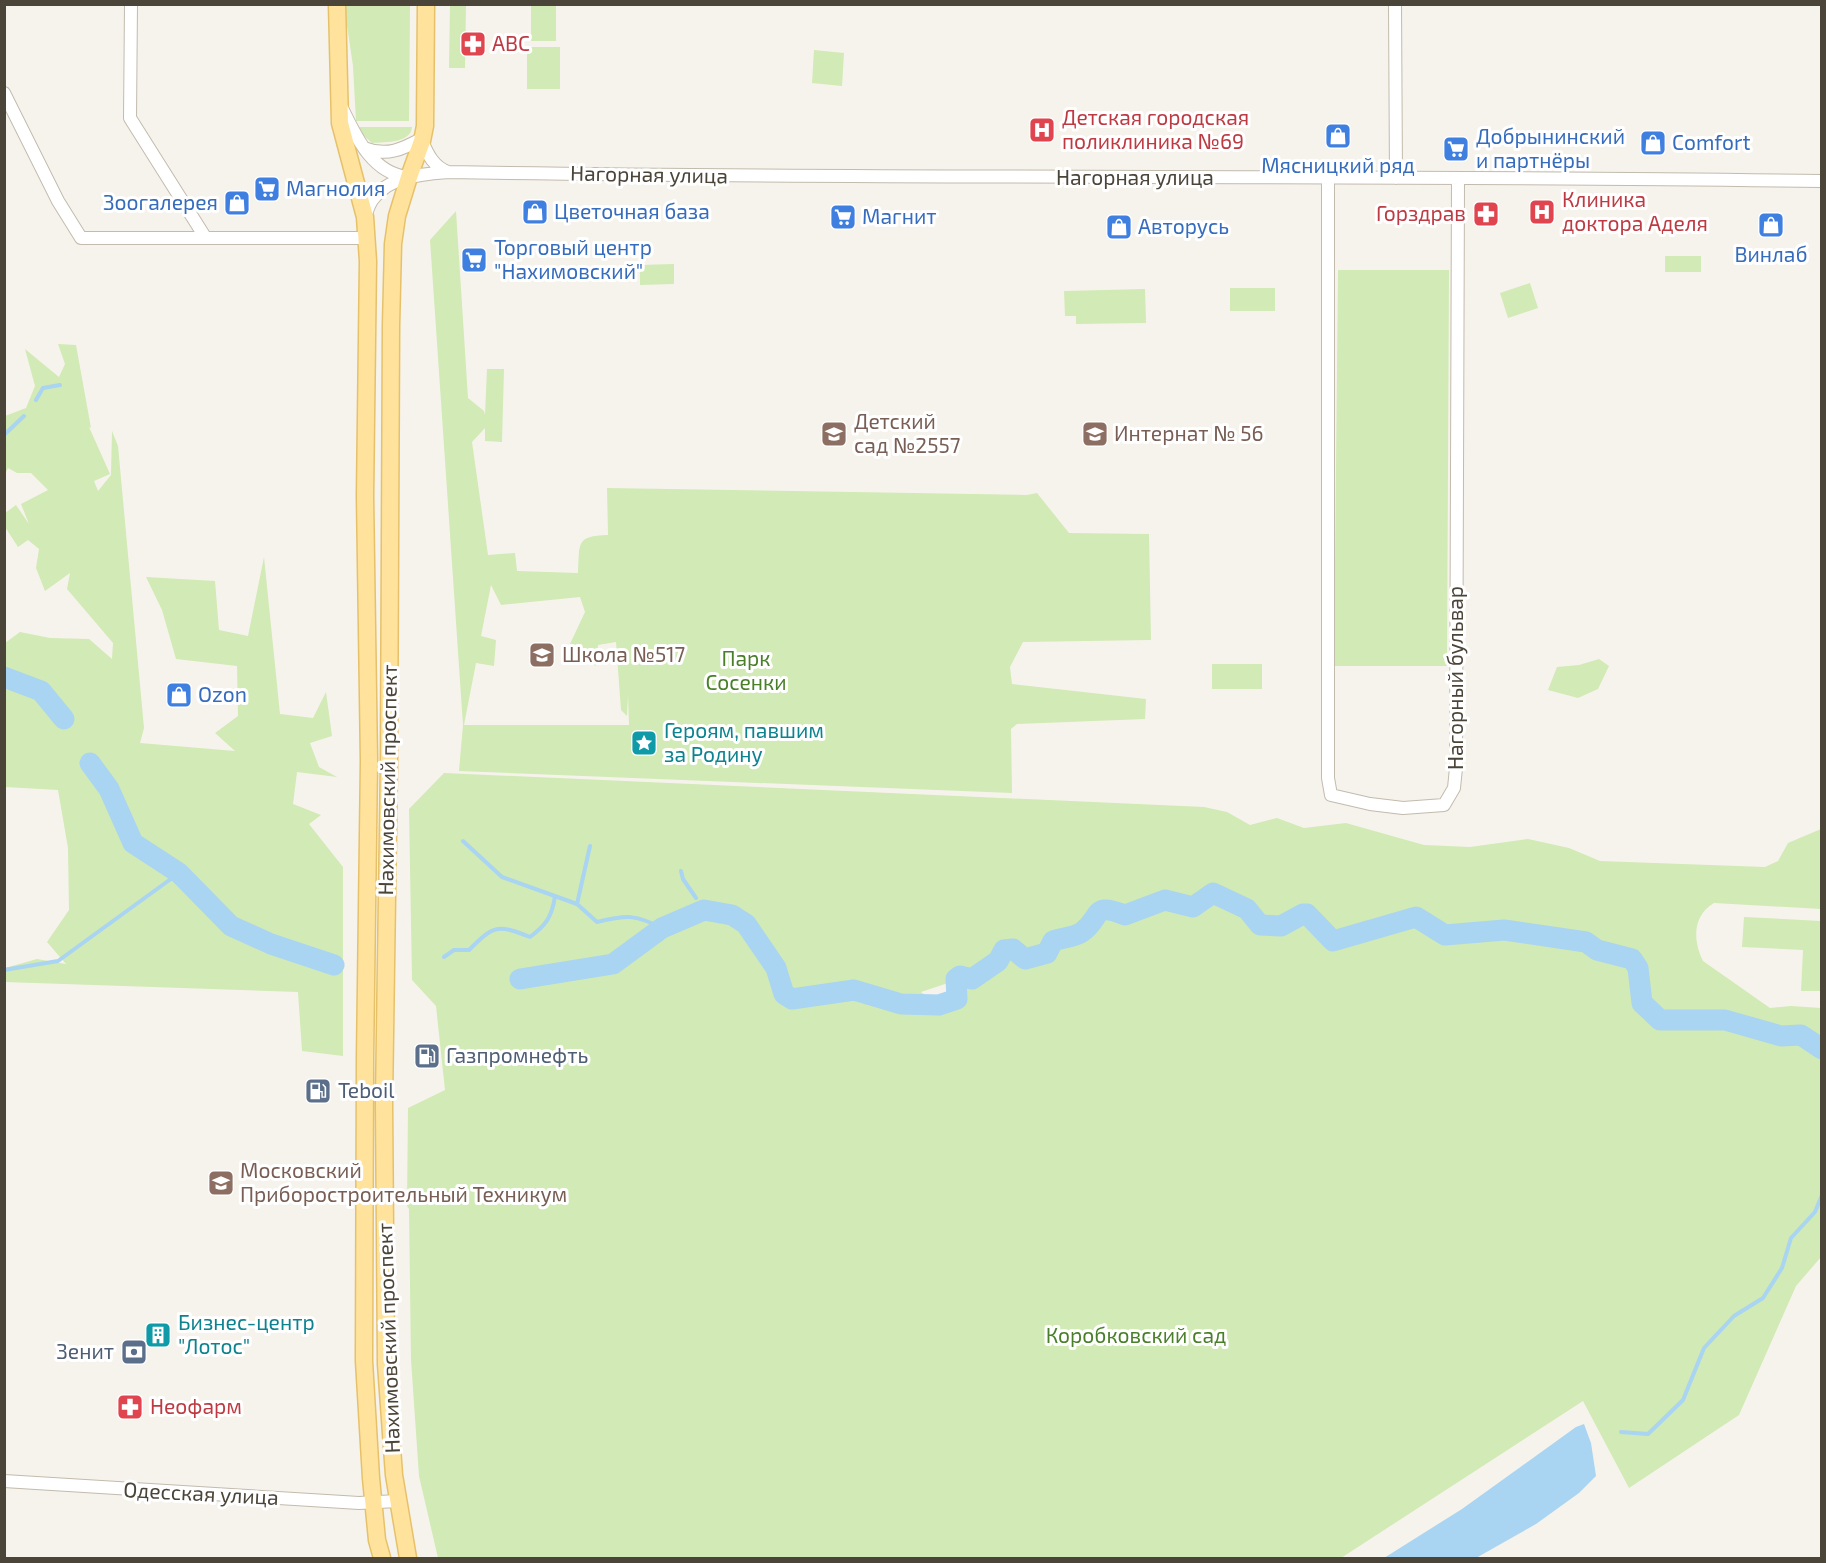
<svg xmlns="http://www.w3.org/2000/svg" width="1826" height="1563" font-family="'Exo 2',sans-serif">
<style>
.green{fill:#d2eab5;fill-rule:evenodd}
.water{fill:#a9d4f2}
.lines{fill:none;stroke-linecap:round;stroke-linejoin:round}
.stream{stroke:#a9d4f2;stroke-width:4}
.river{stroke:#a9d4f2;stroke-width:21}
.minor-casing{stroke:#c2bbae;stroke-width:14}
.major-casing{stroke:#e6c16a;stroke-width:19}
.minor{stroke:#fff;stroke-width:12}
.major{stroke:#ffe39c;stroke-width:16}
.labels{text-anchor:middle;stroke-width:6;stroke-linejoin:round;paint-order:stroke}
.health-label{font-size:21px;fill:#be3a42;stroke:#fff;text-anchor:start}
.shop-label{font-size:21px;fill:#366cbe;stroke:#fff;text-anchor:start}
.street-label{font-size:21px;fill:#4b4439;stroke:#fff}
.education-label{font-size:21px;fill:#785e54;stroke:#fff;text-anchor:start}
.park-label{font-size:21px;fill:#4a7f2a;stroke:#fff}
.culture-label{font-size:21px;fill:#0d838f;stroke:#fff;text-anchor:start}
.service-label{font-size:21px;fill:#4e5e75;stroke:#fff;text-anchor:start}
</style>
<rect width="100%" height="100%" fill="#f6f3ec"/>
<!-- green -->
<path class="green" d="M344,5H410L409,121H356L353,66Z
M450,5H466L465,68H449Z
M531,5H556V41H531Z
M527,47H560V89H527Z
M814,50L844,53L842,86L812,83Z
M359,127H412C411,143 386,142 372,143L363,135Z
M456,211L468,398L484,411L485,415L487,369H504L502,442L485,441V428L472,442L488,555L515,553L517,571L578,573C580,543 575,536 608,535L607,488L1027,495L1037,493L1069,533L1149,534L1151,640L1023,642L1010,667L1012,684L1146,699L1145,719L1017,724L1011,729L1012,793L459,771L463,725L430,240ZM491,585L501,605L580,597L585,612L569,646L596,666L598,645L616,642L621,710L627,716L628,695L629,725H464L476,663L494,666L496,640L481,636Z
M1665,256H1701V272H1665Z
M674,264V284L640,285V265Z
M1338,270H1449L1447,666H1334Z
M1530,283L1538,308L1508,318L1500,293Z
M1230,288H1275V311H1230Z
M1145,289L1146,323L1076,324V316H1065L1064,291Z
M58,344L76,345L91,428L89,427L110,474L94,481L98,491L111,475L112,431L118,446L144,728L140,743L235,751L215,733L238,716L237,666L176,659L162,610L146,577L215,581L219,630L248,636L264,557L280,714L313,718L326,692L332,736L310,743L319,767L337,777L297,772L293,804L321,815L309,824L343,867V1056L302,1051L298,992L5,982V968L37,959L66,964L47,942L69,910L68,848L58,790L5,787V643L20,632L50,638L89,639L112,659L113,643L67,589L70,573L45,591L36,568L39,549L28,540L18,547L5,527V513L16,505L29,524L21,504L48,490L31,473H17L8,468L5,474V416L26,408L35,386L25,349L59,377L65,364Z
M1599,659L1609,666L1598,689L1578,698L1548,690L1557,667L1579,665Z
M1212,664H1262V689H1212Z
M444,773L1204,807L1227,812L1250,825L1277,818L1304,828L1346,823L1424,845L1470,847L1528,839L1569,848L1600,861L1765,867L1778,861L1788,843L1821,829V909L1714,903C1692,916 1693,941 1703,961L1770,1008L1791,1006L1821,1008V1257L1796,1286L1739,1415L1629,1488L1583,1401L1341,1558H438L419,1476L411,1360L409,1209L407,1206L408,1108L445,1090L436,1006L412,980L409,809ZM957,980L958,1000L939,1006L921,992Z
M1744,917L1821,921V991H1801L1803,950L1742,947Z"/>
<!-- water -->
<path class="water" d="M1584,1424L1591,1443L1596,1476L1579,1493L1536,1524L1476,1558H1384L1462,1509L1576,1427Z"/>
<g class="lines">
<!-- stream -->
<path class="stream" d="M36,400L43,388L60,385
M4,435L24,416
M463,841L502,877L577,904L597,922C626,915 635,914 662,928
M681,871L683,879L696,898
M577,904L590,846
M701,906L704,910
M444,957L454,950H469C494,925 497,924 530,937C546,925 552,917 555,896
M4,970L58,961L179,873
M1621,1432L1648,1434L1683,1400L1704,1348L1734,1316L1763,1298L1782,1268L1791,1238L1815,1212L1822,1195"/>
<!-- river -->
<path class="river" d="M4,677L41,691L64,719
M90,763L109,789L133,843L179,873L231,926L271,944L334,965
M520,979L613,964L662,928L704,910L732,915L746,924L776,968L784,994L792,999L854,990L901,1004L939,1005L957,999L956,979L960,976L972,979L998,961L1004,950L1013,949L1025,959L1047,953L1053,941C1062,938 1075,937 1082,932C1103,916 1091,902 1125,915L1165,900L1193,907L1213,893L1247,909L1260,925L1281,926L1303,914H1307L1333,941L1416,917L1445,935L1504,930L1586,942L1597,950L1632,959L1638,968L1642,1003L1660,1020H1725L1781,1036L1801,1035L1822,1049"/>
<defs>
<path id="minor" d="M131,4L130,118L205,237
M1395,4L1396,178
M4,93L58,201L81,238H367
M341,106C355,135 372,174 408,177
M422,141C428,155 434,167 448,172
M364,148C387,157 403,149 423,138
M1328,178V778L1331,795L1370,804L1403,808L1444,805L1454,788L1456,768L1458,178
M365,217C367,211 369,204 373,199C389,176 423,174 448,172C906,180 1364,174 1822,181
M4,1481L359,1503L398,1501"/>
<path id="major" d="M337,4L340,123L365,217L368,261L365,496L369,761L365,1059L364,1361L371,1478L377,1540L382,1558
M408,1558L394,1475L386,1364L384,1102L389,761L391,326L393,244L397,216L409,177L422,141L425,126L426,4"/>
</defs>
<!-- minor casing -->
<use href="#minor" class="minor-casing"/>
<!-- major casing -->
<use href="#major" class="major-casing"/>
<!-- minor -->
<use href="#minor" class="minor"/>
<!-- major -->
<use href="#major" class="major"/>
</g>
<!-- icons -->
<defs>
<symbol id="pharmacy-square" viewBox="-11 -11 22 22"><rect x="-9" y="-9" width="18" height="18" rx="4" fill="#e0444e" stroke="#fff"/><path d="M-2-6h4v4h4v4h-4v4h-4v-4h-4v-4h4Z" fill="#fff"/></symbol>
<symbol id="hospital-square" viewBox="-11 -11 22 22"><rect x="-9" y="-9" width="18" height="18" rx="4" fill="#e0444e" stroke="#fff"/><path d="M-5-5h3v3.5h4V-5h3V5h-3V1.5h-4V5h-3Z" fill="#fff"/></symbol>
<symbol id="shop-square" viewBox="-11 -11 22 22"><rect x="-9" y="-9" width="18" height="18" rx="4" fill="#3f7fe0" stroke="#fff"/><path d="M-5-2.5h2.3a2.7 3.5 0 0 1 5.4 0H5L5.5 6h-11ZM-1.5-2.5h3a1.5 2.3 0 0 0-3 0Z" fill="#fff"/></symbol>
<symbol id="supermarket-square" viewBox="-11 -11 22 22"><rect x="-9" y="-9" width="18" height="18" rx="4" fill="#3f7fe0" stroke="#fff"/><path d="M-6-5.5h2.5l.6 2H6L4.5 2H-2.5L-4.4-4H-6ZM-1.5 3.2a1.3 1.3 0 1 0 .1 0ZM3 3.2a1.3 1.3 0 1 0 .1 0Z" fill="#fff"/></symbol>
<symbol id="school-square" viewBox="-11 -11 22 22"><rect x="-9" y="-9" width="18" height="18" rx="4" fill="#8d6e63" stroke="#fff"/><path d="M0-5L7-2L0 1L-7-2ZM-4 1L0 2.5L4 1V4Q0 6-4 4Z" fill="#fff"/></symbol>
<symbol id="sight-square" viewBox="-11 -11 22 22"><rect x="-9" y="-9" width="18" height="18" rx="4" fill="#0f9aa8" stroke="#fff"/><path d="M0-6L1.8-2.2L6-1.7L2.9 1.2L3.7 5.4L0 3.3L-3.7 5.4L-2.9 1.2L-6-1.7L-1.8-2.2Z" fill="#fff"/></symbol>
<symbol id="fuel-square" viewBox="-11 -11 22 22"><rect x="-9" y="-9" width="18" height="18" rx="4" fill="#5c6f8a" stroke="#fff"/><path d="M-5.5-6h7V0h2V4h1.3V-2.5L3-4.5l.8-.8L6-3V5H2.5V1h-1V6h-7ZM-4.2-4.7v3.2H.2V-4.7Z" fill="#fff"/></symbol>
<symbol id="university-square" viewBox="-11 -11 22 22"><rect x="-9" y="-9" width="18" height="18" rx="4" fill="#8d6e63" stroke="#fff"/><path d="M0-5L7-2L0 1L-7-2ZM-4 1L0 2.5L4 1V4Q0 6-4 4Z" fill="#fff"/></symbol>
<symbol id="building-square" viewBox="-11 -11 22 22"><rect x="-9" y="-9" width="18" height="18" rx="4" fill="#0f9aa8" stroke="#fff"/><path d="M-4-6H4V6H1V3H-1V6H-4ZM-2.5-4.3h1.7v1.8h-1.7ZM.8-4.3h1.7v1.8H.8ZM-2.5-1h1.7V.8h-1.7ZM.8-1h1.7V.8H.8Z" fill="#fff"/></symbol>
<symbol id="bank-square" viewBox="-11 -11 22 22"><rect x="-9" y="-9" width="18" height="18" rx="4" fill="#5c6f8a" stroke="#fff"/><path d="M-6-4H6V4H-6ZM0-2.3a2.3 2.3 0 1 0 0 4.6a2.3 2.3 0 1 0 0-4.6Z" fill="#fff"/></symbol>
</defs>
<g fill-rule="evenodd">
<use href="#pharmacy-square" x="458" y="29" width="30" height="30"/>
<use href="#hospital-square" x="1027" y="115" width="30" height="30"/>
<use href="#shop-square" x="1323" y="121" width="30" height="30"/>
<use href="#shop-square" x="1638" y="128" width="30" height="30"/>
<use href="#supermarket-square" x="1441" y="134" width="30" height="30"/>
<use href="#supermarket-square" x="252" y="174" width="30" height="30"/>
<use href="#shop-square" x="222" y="188" width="30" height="30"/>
<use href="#shop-square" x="520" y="197" width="30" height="30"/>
<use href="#hospital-square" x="1527" y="197" width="30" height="30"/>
<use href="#pharmacy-square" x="1471" y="199" width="30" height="30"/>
<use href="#supermarket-square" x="828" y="202" width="30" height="30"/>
<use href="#shop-square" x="1756" y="210" width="30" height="30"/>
<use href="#shop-square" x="1104" y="212" width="30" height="30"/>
<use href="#supermarket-square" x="459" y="245" width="30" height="30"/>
<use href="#school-square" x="819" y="419" width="30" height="30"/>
<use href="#school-square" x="1080" y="419" width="30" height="30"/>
<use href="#school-square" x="527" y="640" width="30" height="30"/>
<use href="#shop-square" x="164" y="680" width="30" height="30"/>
<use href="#sight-square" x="629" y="728" width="30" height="30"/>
<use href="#fuel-square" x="412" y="1041" width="30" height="30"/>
<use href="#fuel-square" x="303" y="1076" width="30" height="30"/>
<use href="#university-square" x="206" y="1168" width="30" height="30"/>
<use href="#building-square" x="143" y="1320" width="30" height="30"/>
<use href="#bank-square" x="119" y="1337" width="30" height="30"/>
<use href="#pharmacy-square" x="115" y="1392" width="30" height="30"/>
</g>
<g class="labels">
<!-- health labels -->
<g class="health-label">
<text x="492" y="51">ABC</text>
<text x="1062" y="125">Детская городская<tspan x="1062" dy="24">поликлиника №69</tspan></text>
<text x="1562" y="207">Клиника<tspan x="1562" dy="24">доктора Аделя</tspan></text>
<text x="1466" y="221" text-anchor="end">Горздрав</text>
<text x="150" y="1414">Неофарм</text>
</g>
<!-- shop labels -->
<g class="shop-label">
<text x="1476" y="144">Добрынинский<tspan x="1476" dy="24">и партнёры</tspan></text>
<text x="1672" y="150">Comfort</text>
<text x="1338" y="173" text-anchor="middle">Мясницкий ряд</text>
<text x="286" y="196">Магнолия</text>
<text x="218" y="210" text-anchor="end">Зоогалерея</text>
<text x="554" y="219">Цветочная база</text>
<text x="862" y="224">Магнит</text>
<text x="1138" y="234">Авторусь</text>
<text x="494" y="255">Торговый центр<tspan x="494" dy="24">"Нахимовский"</tspan></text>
<text x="1771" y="262" text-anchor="middle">Винлаб</text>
<text x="198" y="702">Ozon</text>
</g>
<!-- street labels -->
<g class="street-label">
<text transform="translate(649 175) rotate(1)" y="7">Нагорная улица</text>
<text x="1135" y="185">Нагорная улица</text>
<text transform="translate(1456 678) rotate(-90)" y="7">Нагорный бульвар</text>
<text transform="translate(388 780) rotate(-89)" y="7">Нахимовский проспект</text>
<text transform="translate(389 1338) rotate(-92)" y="7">Нахимовский проспект</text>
<text transform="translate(201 1494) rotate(3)" y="7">Одесская улица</text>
</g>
<!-- education labels -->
<g class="education-label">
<text x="854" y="429">Детский<tspan x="854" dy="24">сад №2557</tspan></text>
<text x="1114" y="441">Интернат № 56</text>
<text x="562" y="662">Школа №517</text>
<text x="240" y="1178">Московский<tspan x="240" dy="24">Приборостроительный Техникум</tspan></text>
</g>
<!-- park labels -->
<g class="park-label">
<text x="746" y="666">Парк<tspan x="746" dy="24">Сосенки</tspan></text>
<text x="1136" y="1343">Коробковский сад</text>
</g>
<!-- culture labels -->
<g class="culture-label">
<text x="664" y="738">Героям, павшим<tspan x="664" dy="24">за Родину</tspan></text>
<text x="178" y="1330">Бизнес-центр<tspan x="178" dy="24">"Лотос"</tspan></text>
</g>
<!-- service labels -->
<g class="service-label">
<text x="446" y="1063">Газпромнефть</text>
<text x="338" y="1098">Teboil</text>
<text x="114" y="1359" text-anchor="end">Зенит</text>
</g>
</g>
<!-- border -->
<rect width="1826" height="1563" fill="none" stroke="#4b4439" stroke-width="12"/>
</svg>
